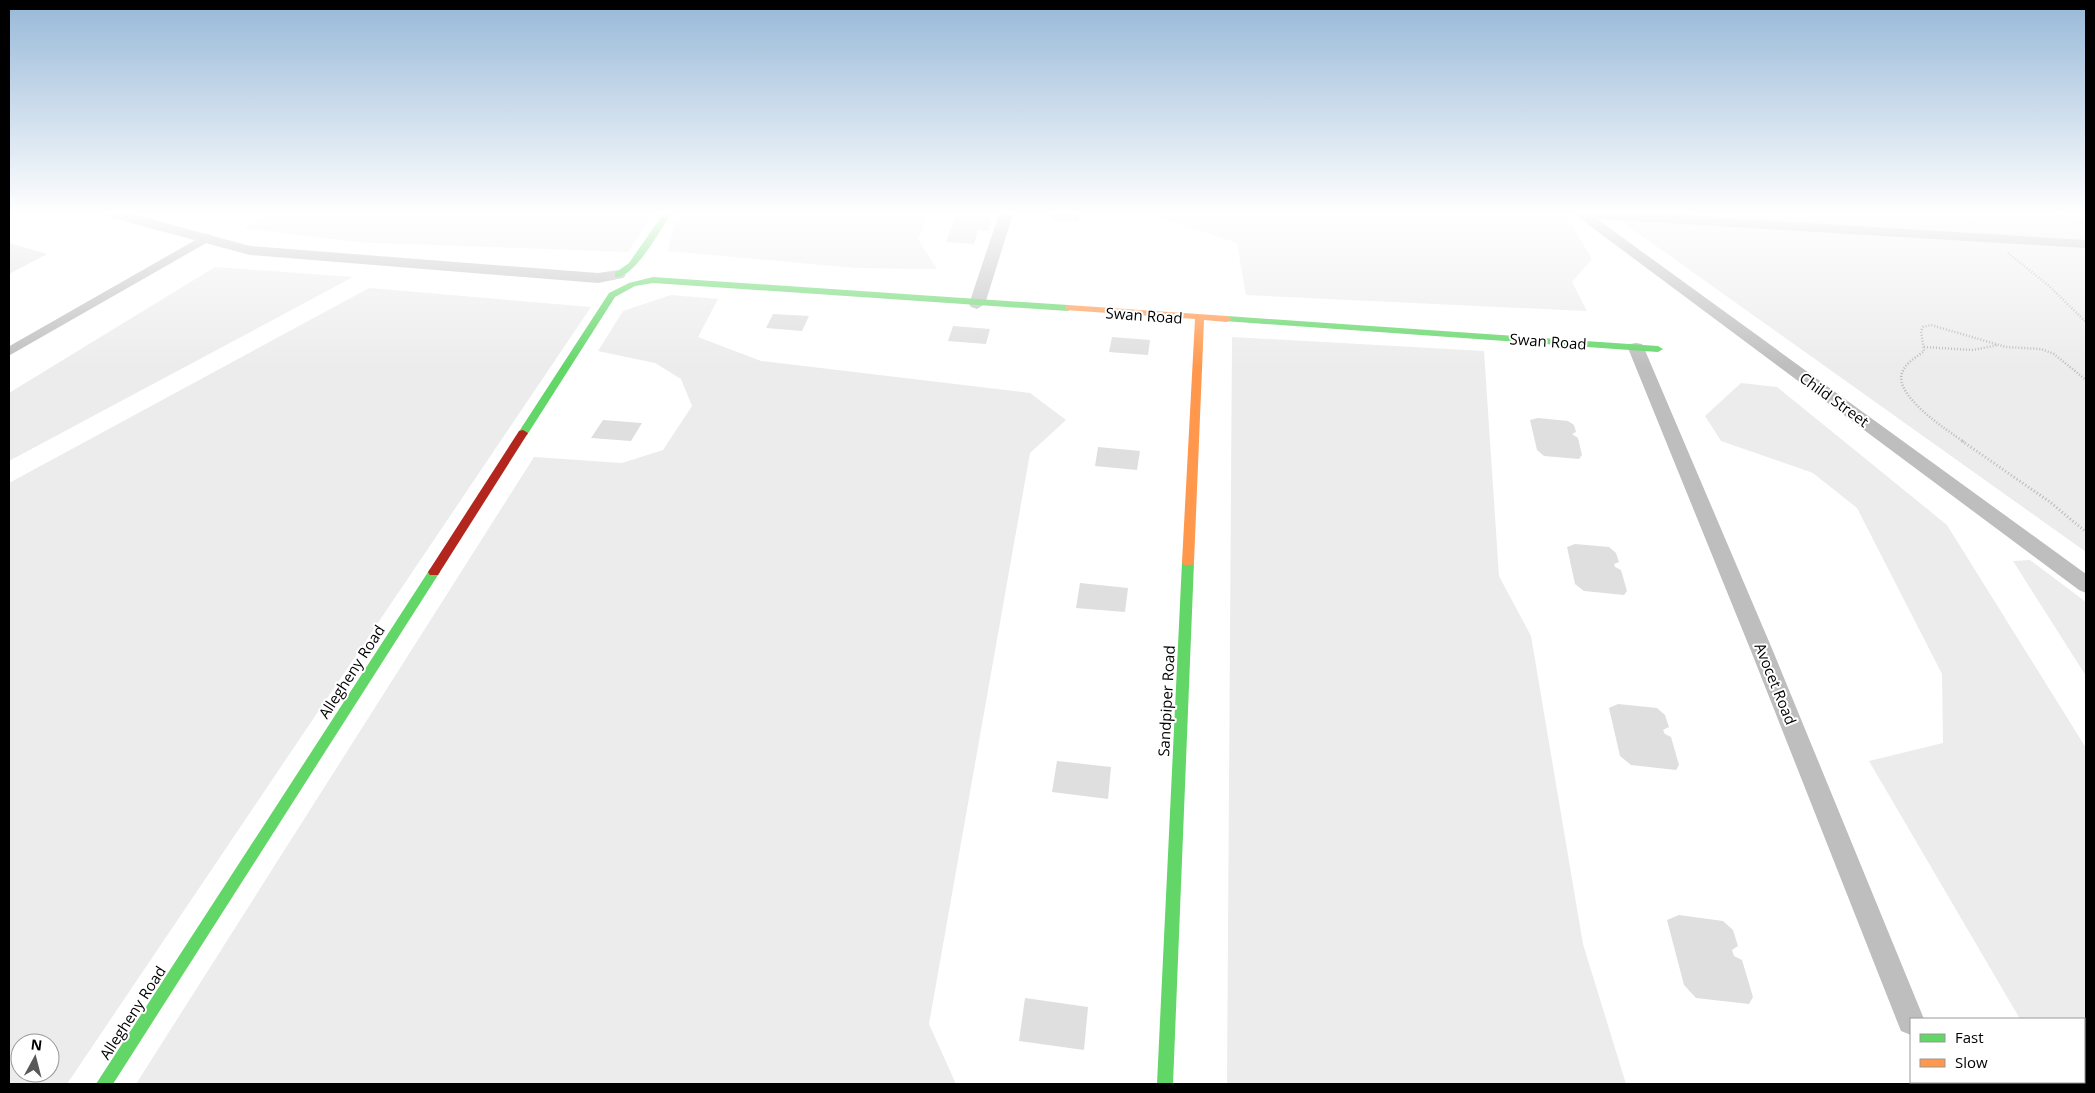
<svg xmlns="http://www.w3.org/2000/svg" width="2095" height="1093" font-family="'Open Sans',sans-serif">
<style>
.green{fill:#ececec;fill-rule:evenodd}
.building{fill:#dfdfdf}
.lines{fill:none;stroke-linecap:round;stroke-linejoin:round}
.path-far1{stroke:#b9b9b9;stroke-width:2.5;stroke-dasharray:1 2;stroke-linecap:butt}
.path{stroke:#b9b9b9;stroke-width:3;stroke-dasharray:1 2.5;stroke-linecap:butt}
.lane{stroke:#bebebe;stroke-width:8}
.street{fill:#bebebe;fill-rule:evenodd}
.fast{fill:#63d668;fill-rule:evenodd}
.slow{fill:#ff974d;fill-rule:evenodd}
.jam{fill:#b3261e;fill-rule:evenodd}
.labels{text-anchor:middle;stroke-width:4;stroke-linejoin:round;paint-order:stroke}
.street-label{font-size:15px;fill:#000;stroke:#fff}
</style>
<rect width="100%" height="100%" fill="#fff"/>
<!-- green -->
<path class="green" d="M265,214H458L577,217L580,214H653L628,252L354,242L244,228Z
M687,214H929L918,239L937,269L856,268L668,251L674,223Z
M1149,214H1561L1567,217L1592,259L1572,282L1587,311L1246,295L1237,243Z
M1611,214H2086V552Z
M215,267L353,277L9,461V393Z
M369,288L591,307L67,1084H9V483ZM20,1043H50V1073H20Z
M671,295L718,299L698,337L761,361L1030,393L1066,420L1030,453L929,1024L956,1084H136L534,457L622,463L663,450L692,406L681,379L655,363L598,351L623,311Z
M1232,337L1484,351L1499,576L1531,636L1583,944L1626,1084H1227Z
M1741,383L1777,387L1947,525L2086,748V1084H2058L2057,1082H2084V1019H2020L1869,761L1943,743L1942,674L1857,508L1813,473L1721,441L1705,416Z
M2030,560L2086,602V676L2013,561Z"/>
<!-- building -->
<path class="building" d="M1052,214H1079L1078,222L1051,220Z
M956,215L992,217L988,231L978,230L974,244L946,242Z
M9,243L47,254L9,274Z
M773,314L809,316L802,331L766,328Z
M953,326L990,329L986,344L948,341Z
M1112,337L1150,340L1148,355L1109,352Z
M1538,418L1568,421L1574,425L1576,432L1572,434L1578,438L1582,455L1579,459L1544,456L1537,450L1530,420Z
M603,420L642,423L631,441L591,438Z
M1098,447L1140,451L1137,470L1095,466Z
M1575,544L1609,547L1616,553L1619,562L1614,564L1615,567L1621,570L1627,591L1624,595L1584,591L1575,584L1567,547Z
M1080,583L1128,588L1125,612L1076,608Z
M1618,704L1657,708L1665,715L1669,727L1663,730L1665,734L1671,737L1679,765L1676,770L1631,765L1620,756L1609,708Z
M1057,761L1111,767L1108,799L1052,792Z
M1679,915L1723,921L1733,930L1738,946L1732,950L1734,956L1742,960L1753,997L1749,1004L1696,998L1684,985L1667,920Z
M1025,998L1088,1007L1084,1050L1019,1041Z"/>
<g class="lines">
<!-- path-far1 -->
<path class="path-far1" d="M1971,214L1975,224
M2058,214L2086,225
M2008,253L2048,285L2086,322
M1924,347L1973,350L1998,345
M1964,442C1947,430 1894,396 1902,373C1905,363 1917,357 1924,351L1921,331L1923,327L1931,325L2006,347L2041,349L2054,354L2086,380"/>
<!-- path -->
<path class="path" d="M1962,441L2050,502L2086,532"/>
<!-- lane -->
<path class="lane" d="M9,351L207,238"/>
<!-- street -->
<path class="street" d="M107,214H132L250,246L598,273L618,270L626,275L623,278L598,283L250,255L109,217Z
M999,214H1013L985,304L977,309L971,307L969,304Z
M1574,214H1660L2086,240V248L1597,219L2086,574V593L2079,590Z
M1636,343L1642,344L1644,348L1773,651L1924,1019H1911V1035L1901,1031L1897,1021L1751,651L1628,348L1630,344Z
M1922,1082H1951L1952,1084H1922Z"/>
<!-- fast -->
<path class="fast" d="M663,214H671C661,229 633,280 615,277V273L629,263Z
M653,277L1068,305L1072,308L1068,311L653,283L635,286L615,297L527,435H519L518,433L609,293L629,283Z
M1227,316L1658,346L1663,349L1658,352L1224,321L1222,319Z
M1188,558L1194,562L1173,1084H1157L1182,562Z
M434,568L438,569L440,572L438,575L113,1084H96L430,569Z"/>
<!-- slow -->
<path class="slow" d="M1068,305L1227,316L1232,319L1227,322L1204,320L1194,562L1192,565H1184L1182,562L1195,319L1065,310V306Z"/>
<!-- jam -->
<path class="jam" d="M523,430L528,433L438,575H430L428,572L430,569L519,431Z"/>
</g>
<!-- sky -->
<linearGradient id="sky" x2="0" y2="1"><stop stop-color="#97b8d8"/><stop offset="0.58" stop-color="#fff"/><stop offset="1" stop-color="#fff" stop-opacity="0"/></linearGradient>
<rect width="2095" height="367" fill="url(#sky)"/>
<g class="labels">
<!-- street labels -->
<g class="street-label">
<text transform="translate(1144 316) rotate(4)" y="5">Swan Road</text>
<text transform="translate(1548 342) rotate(4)" y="5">Swan Road</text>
<text transform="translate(1834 400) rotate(36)" y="5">Child Street</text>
<text transform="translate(352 672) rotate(-57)" y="5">Allegheny Road</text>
<text transform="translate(1775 684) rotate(68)" y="5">Avocet Road</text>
<text transform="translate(1167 701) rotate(-87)" y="5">Sandpiper Road</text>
<text transform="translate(133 1013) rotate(-57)" y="5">Allegheny Road</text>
</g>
</g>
<!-- border -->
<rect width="2095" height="1093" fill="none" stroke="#000000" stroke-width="20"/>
<!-- legend -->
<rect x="1910" y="1018" width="175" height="65" fill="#ffffff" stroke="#999999"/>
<rect x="1920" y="1034" width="25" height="8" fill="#63d668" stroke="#999999"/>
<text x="1955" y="1043" font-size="15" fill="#000000">Fast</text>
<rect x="1920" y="1059" width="25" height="8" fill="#ff974d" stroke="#999999"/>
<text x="1955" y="1068" font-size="15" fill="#000000">Slow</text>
<!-- north arrow -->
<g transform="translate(35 1058) rotate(7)"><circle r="24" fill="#ffffff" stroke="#999999"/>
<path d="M0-4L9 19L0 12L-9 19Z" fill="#595959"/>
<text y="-8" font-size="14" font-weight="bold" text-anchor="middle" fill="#000000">N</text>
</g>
</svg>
